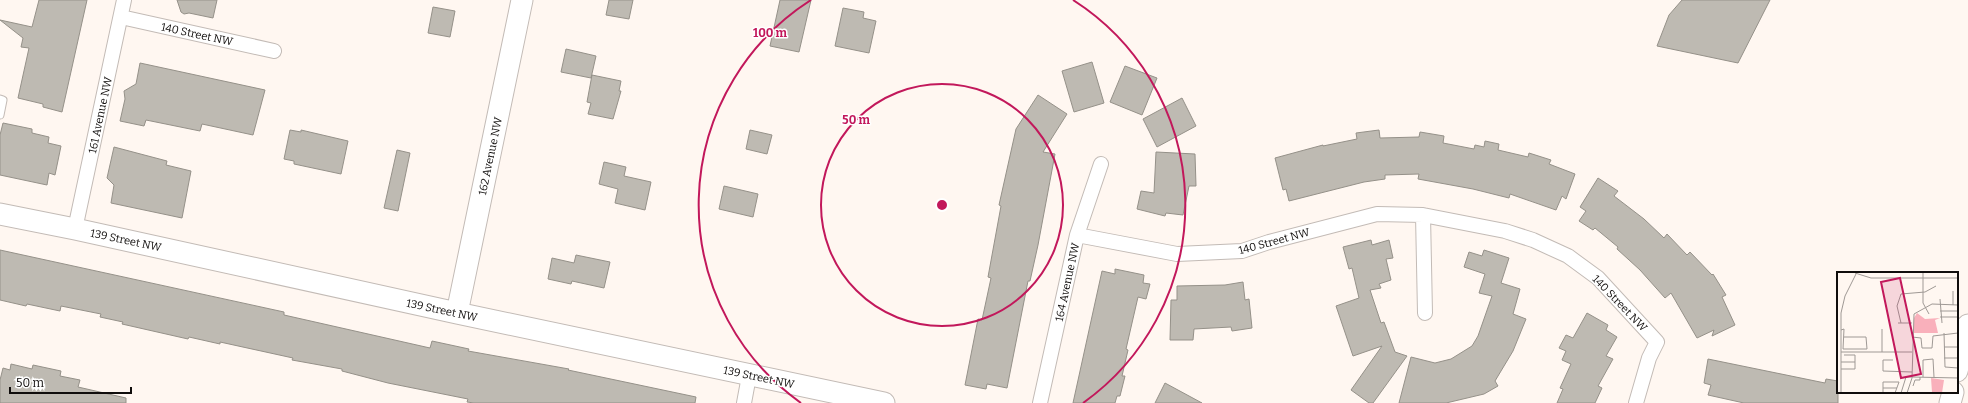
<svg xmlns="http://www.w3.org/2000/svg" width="1968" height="403" font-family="Bitter,serif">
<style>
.building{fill:#bebab2;stroke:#959189}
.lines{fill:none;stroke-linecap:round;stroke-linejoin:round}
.lane-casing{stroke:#c3bbb6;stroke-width:9}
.street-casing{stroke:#c3bbb6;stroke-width:16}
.secondary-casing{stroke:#c3bbb6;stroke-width:23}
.lane{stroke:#fff;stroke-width:7}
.street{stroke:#fff;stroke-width:14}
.secondary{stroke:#fff;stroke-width:21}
.ring{fill:none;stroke:#c2185b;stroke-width:2}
.labels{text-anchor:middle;stroke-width:3;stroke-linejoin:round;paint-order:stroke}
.street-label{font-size:11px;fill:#100d0c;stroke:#fff}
.inset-road{fill:none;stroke:#9f9995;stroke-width:1}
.view{fill:#c2185b;fill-opacity:0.15;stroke:#c2185b;stroke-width:2}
.inset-edge{fill:none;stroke:#100d0c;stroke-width:2}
.centre{fill:#c2185b;stroke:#fff;stroke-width:2}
.ring-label{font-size:12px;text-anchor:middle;font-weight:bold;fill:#c2185b;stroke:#fff;stroke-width:3;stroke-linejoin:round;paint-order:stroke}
</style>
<rect width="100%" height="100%" fill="#fff7f1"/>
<!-- building -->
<path class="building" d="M39,0H87L62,112L43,107V104L18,98L29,48L21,47L23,38L0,20L32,27Z
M177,0H217L213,18L189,13L184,14L181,12Z
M609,0H633L629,19L606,15Z
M780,0H811L799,52L770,46Z
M1682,0H1770L1738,63L1657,46L1669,15Z
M433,7L455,11L450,37L428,33Z
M843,8L864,12L863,18L876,21L869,53L835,46Z
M566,49L596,56L591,78L561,72Z
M1092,62L1104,103L1074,112L1062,71Z
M140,63L265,90L253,135L202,124L200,131L146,120L144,126L120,121L125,99L124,91L136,84Z
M1125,66L1157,78L1142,115L1110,102Z
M592,75L621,81L619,91H621L613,119L588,114L591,103L587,102Z
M1038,95L1067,114L1043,152L1055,154L1038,245L1030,281H1028L1007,388L987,384L986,389L965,385L978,319L982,320L991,278L988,277L1001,206L999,205L1016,129Z
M1182,98L1196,126L1157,147L1143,119Z
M3,123L32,129V133L49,137L48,143L61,146L55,175L49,173L47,185L0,175V135Z
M290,130L301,132V130L348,141L341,174L294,164V161L284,159Z
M750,130L772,135L767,154L746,149Z
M1379,130L1380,138L1419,137L1420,132L1444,136L1443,143L1474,149L1475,145L1484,147L1485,141L1499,144L1498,150L1528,157L1529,153L1551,160L1549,164L1575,174L1566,199L1562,196L1556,210L1510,194L1509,198L1473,189L1418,179L1419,174L1385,175V179L1364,182L1289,201L1286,189L1283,190L1275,158L1323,145V146L1357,139L1356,133Z
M114,147L167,161L166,165L191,171L182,218L111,203L114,185L107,178Z
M397,150L410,153L398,211L384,208Z
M1156,152L1195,154L1196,186H1189L1183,215L1166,213L1165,216L1137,209L1141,191L1154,193Z
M604,162L626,167L624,176L651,182L645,210L615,203L618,189L599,184Z
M1598,178L1618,191L1614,196L1644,219L1664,238L1667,234L1687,255L1690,252L1712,275L1713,274L1726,295L1722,297L1735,325L1712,336L1714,330L1697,338L1671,293L1665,298L1640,270L1617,249L1618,247L1595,228L1593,230L1579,221L1586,211L1580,207Z
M724,186L758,194L753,217L719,209Z
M1371,240L1372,245L1389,240L1393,258L1386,259L1391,280L1379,284L1381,288L1370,290L1381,323L1384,322L1395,352L1407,356L1373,403H1369L1351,390L1382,346L1353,356L1336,306L1359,298L1352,268L1349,269L1343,247Z
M0,250L284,312V315L430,348L432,341L469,349L468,351L569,369L568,370L696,397L695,403H474L467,402L468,399L388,383L342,371V369L292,360L293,358L220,342V344L189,337L188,339L122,324L123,322L100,317L101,314L61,306L60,311L27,304L26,306L0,300Z
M1484,250L1509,258L1501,283L1520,289L1513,314L1526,319L1513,351L1495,381L1498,386L1484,394L1446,403H1399L1411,357L1435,363L1451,359L1472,346L1478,336L1492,296L1479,293L1485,274L1464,267L1469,252L1482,256Z
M576,255L610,262L604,288L572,281L571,284L548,279L552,258L574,263Z
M1115,269L1144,275L1143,283L1150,284L1146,299L1138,297L1126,349L1128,350L1122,376H1125L1120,396H1117L1115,403H1073L1102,271L1115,274Z
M1243,282L1245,300L1249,299L1252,328L1232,331L1231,327L1194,329L1193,340H1170L1171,300H1177V286L1225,285Z
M1587,313L1608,325L1606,330L1617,337L1606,356L1613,359L1598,386L1602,388L1595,403H1557L1563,389L1560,388L1571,364L1562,360L1566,351L1559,348L1566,335L1573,338Z
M1708,359L1825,383L1826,379L1838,381V403H1744L1708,395L1711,385L1704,383Z
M11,364L32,369L33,365L61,371L60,376L80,380L78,387L126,398V403H0V380L3,368L10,370Z
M1165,383L1202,403H1155Z"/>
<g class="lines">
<defs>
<path id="lane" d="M0,99L3,100L0,115"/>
<path id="street" d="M121,17L274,51
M1423,215L1425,313
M75,229L124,0
M1077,235L1177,254L1242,251L1269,242L1377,214L1423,215L1505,231L1533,240L1568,256L1598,278L1657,342L1649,358L1636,403
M744,403L749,376
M1040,403L1077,235L1101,164"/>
<path id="secondary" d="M0,214L75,229L457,313L884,403
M457,313L522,0
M1957,371L1968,325
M1950,403L1953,392"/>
</defs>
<!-- lane casing -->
<use href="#lane" class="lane-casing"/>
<!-- street casing -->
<use href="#street" class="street-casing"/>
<!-- secondary casing -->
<use href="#secondary" class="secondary-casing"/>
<!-- lane -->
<use href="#lane" class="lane"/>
<!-- street -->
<use href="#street" class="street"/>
<!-- secondary -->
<use href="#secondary" class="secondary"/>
</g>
<!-- distance rings -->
<g class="ring">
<circle cx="942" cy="205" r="121"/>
<path d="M801 403A243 243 0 0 1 811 0M1073 0A243 243 0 0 1 1083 403"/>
</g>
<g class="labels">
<!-- street labels -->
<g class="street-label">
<text transform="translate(197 34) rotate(12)" y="4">140 Street NW</text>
<text transform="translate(100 115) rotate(-78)" y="4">161 Avenue NW</text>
<text transform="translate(490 156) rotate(-78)" y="4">162 Avenue NW</text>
<text transform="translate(126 240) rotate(12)" y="4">139 Street NW</text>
<text transform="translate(1274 241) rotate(-15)" y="4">140 Street NW</text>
<text transform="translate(1067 282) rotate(-78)" y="4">164 Avenue NW</text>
<text transform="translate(1620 303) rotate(46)" y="4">140 Street NW</text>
<text transform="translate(442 310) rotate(12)" y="4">139 Street NW</text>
<text transform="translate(759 377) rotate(12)" y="4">139 Street NW</text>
</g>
</g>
<!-- overview -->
<g transform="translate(1837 272)">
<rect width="121" height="121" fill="#fff7f1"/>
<path d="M80,41L88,47L103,46L98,48L101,61H76L77,46ZM94,106L107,108L105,121H91L95,120Z" fill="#f9b0bb"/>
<path class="inset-road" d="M86,0V31L92,42M18,1L34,6H121M103,27L105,51M116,33V19M103,39H121M103,45H121M61,51H75M64,51L60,34L64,22L88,20L99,14M45,57V80M4,58L7,57L6,77H10M107,61L108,95L121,96M7,65H29L30,77M75,65L84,66L85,76H95M107,75H121M95,76L96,64L121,61M10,77H30M4,80H75M7,83H18V90M107,86H121M56,88H46V99L75,100M4,90H18V97H4M75,105L121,106M86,105V88L96,87L97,105M76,114L78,108H83V105M46,116H60M4,121V41L8,24L20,0M46,121V110H62L58,121M64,121L69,105H75M70,121L75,106L77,42L95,32L121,33"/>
<path class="view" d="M63,6L84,102L64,106L44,10Z"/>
<rect width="121" height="121" class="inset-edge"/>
</g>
<circle cx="942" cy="205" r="6" class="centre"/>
<g class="ring-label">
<text x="770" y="37">100 m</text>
<text x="856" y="124">50 m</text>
</g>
<!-- scale -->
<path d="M10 387v6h121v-6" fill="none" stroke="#100d0c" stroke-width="2"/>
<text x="16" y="387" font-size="12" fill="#100d0c" stroke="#ffffff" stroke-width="3" paint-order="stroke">50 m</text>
</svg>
